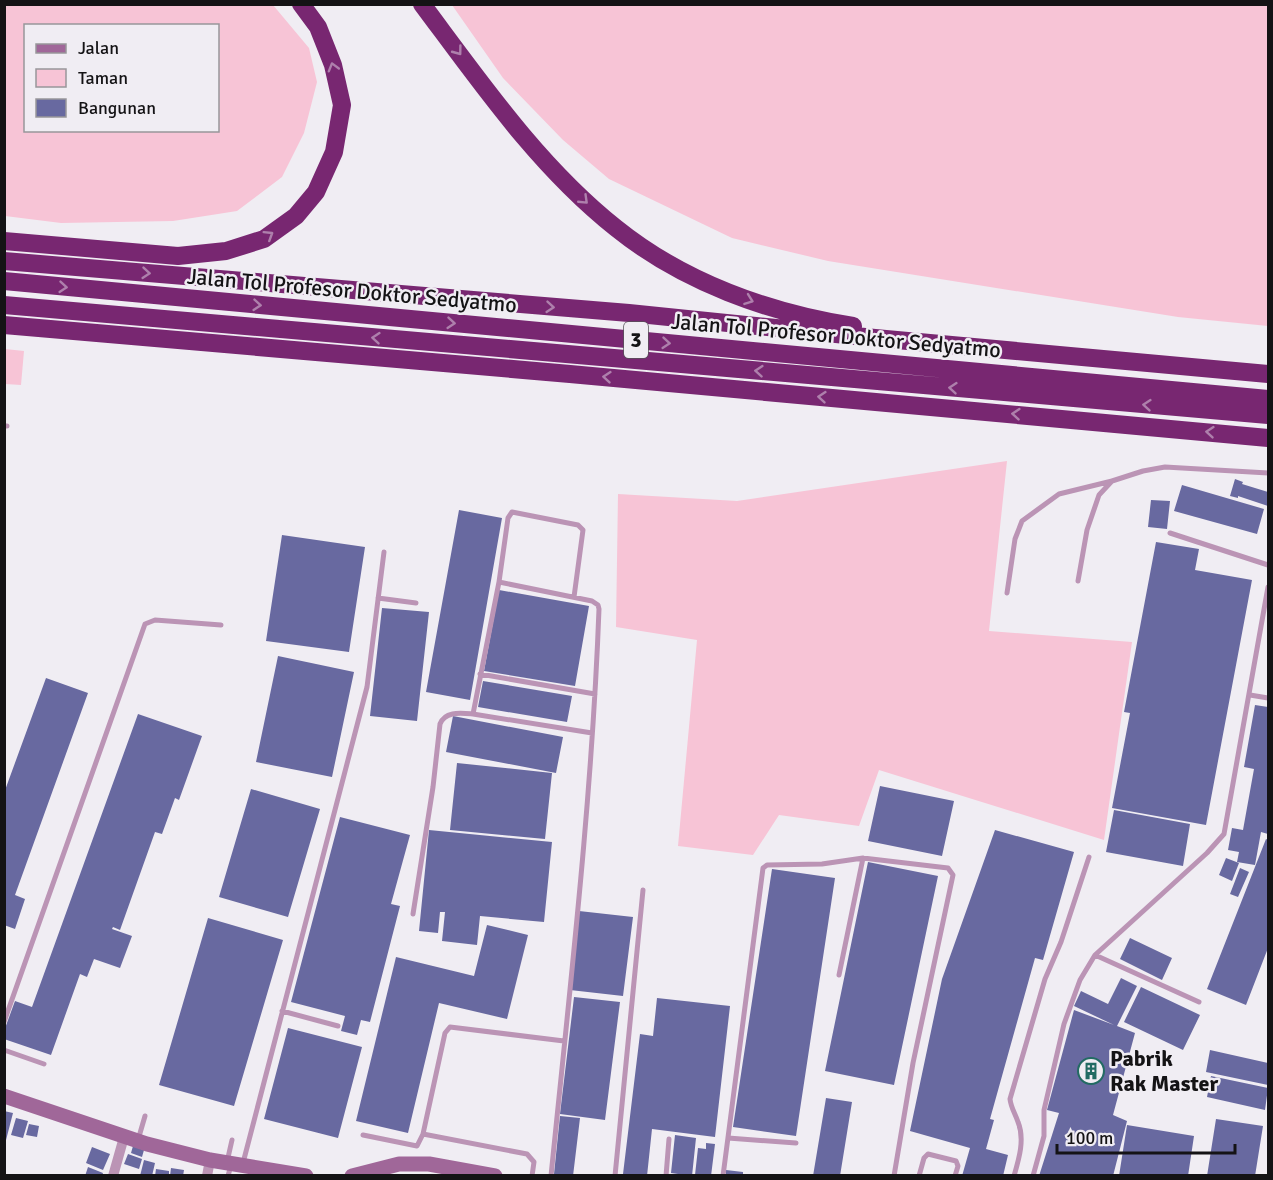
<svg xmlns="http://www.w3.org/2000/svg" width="1273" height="1180" font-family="Signika,sans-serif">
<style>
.green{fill:#f7c4d6;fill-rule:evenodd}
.building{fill:#6869a0}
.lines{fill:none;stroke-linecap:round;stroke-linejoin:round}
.lane{stroke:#bb94b5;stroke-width:5}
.street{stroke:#bb94b5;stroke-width:10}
.secondary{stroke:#a06799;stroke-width:15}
.highway{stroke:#782771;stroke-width:18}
.oneway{stroke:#ae80ac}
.labels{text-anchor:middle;stroke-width:5;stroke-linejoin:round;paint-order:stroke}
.shield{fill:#f0edf3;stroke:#565458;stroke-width:1.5}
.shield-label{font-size:21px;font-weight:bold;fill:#141315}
.street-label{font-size:22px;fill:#141315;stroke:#f0edf3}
.poi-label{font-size:22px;font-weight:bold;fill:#141315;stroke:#f0edf3;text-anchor:start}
</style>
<rect width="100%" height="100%" fill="#f0edf3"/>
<!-- green -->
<path class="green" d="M5,4L273,5L309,48L317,82L304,133L282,177L237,211L173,221L61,223L5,216ZM26,26H218V130H26Z
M452,5H1268V326L1178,317L828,261L732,238L609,179L563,140L503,78Z
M5,349L24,351L21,385L5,384Z
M1007,461L989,631L1132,642L1104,840L879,770L859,826L779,815L753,855L678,846L697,640L616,627L618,494L737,501Z"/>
<!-- building -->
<path class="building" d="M1235,479L1243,482L1242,484L1268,492V506L1238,496V498L1230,496Z
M1182,485L1264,509L1257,534L1174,511Z
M1151,500L1170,501L1167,529L1148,527Z
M459,510L502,518L470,700L426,692Z
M282,535L365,547L349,652L266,641Z
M1156,542L1199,549L1195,570L1252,580L1206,825L1112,808L1130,713L1124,712Z
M499,590L589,606L575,686L484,671Z
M382,608L429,612L417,721L370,716Z
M278,656L354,672L332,777L256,762Z
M46,678L88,693L15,895L25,899L15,929L4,925V793Z
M483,681L572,696L567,722L478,707Z
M1255,705L1268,707V834L1261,832L1255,865L1237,862L1239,852L1228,850L1232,828L1243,830L1254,769L1244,767Z
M138,714L202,736L179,800L175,798L162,834L155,832L120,930L113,927L112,929L132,936L120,968L94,959L87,977L80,974L51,1055L4,1039V1031L15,1001L32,1007Z
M453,716L563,737L556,773L446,752Z
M457,763L552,773L545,839L450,830Z
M880,786L954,801L942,856L868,841Z
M251,789L320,809L288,917L219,897Z
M1114,810L1190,824L1183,866L1106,852Z
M340,817L410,835L391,904L400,906L370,1022L361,1020L357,1035L341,1031L345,1016L291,1002Z
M429,830L552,842L544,922L480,916L477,945L442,941L445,912H440L438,933L419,931Z
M995,830L1074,852L1043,960L1035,958L990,1119L994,1120L986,1149L1008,1155L1003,1176H962L970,1148L910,1131L942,979Z
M1266,839L1268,840V948L1246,1005L1207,989Z
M1226,858L1239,863L1232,881L1219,875Z
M868,862L938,876L894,1085L825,1071Z
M1240,868L1249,872L1238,897L1230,894Z
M772,869L835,878L796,1136L733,1127Z
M579,911L633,917L623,996L570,990Z
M208,918L283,940L234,1106L159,1085Z
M487,925L528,935L507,1019L439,1003L408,1133L356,1121L396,957L474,976Z
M1130,938L1172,958L1162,980L1120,959Z
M1121,978L1137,986L1117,1026L1135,1033L1113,1115L1127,1121L1113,1176H1039L1059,1113L1047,1110L1074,1010L1114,1025L1074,1006L1081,991L1108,1004Z
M1141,987L1200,1015L1183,1050L1124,1022Z
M574,997L620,1002L605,1120L560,1114Z
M657,998L730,1006L715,1137L652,1129L647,1176L623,1174L640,1034L653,1036Z
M288,1028L362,1047L338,1138L264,1119Z
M1210,1050L1268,1063V1085L1206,1072Z
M1211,1076L1268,1088L1265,1110L1207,1097Z
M826,1098L852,1102L840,1176H813Z
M4,1111L13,1113L5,1144L4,1143Z
M560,1116L580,1118L573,1176L554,1174Z
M16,1118L28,1121L23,1138L11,1135Z
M1216,1119L1263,1126L1255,1176H1207Z
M29,1124L39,1126L37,1137L26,1135Z
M1127,1125L1194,1136L1188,1176H1119Z
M675,1135L696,1138L692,1176L671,1173Z
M706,1143L715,1144L711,1176L695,1175L698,1148L706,1149Z
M133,1146L144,1150L142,1157L131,1153Z
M92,1147L110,1154L103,1170L86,1163Z
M128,1154L142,1159L139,1169L124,1164Z
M144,1160L155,1163L152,1176H140Z
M88,1167L103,1173L102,1176H85Z
M171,1168L184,1170L183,1176H170Z
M156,1169L169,1171V1176H155Z
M726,1170L743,1172V1176H726Z"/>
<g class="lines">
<!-- lane -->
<path class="lane" d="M4,426H7
M1170,533L1268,565
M1078,581L1087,530L1099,495L1112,481L1143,471L1165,467L1268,473
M1007,593L1015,539L1022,521L1059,494L1112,481
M378,598L416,603
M480,674L595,694
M1250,695L1268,698
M473,714L592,733
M413,914L433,787L440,724C445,711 460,713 473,714L499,582
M1095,955L1199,1002
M839,975L863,858
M282,1011L338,1026
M4,1022L145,624L155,620L221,625
M4,1050L44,1064
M423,1134L527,1154L534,1162L532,1176
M363,1135L417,1146L423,1134L445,1033L450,1027L564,1041
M728,1138L796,1143
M138,1140L145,1116
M227,1162L232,1140
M243,1163L367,687L384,552
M228,1176L231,1165
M551,1176C570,987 592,798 599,609L598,605L592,601L499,582L508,518L512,512L578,525L583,530L574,597
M615,1176L643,890
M666,1176L669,1139
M723,1176L763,868L767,865L822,864L863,858L948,868L953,875L913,1063L894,1176
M919,1176L924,1158L928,1154L956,1161L958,1166L955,1176
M1014,1176C1019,1159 1025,1139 1018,1122C1015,1113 1011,1108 1010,1099L1045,979L1061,942L1089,857
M1033,1176L1044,1136V1110L1064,1024L1080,980L1095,955L1207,853L1224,834L1268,587"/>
<!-- street -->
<path class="street" d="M113,1176L124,1137
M207,1176L210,1160"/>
<!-- secondary -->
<path class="secondary" d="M4,1096L147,1144L210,1160L306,1176
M352,1176L399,1164H429L495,1176"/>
<!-- highway -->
<path class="highway" d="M422,4C481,83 539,167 616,228C683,282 769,313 853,326
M4,241L178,256L226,251L264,239L296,216L316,192L334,152L342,105L333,65L318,27L301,4
M4,261L629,313L875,338L1268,374
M4,281L1268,399
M4,305L1268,415
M4,325L570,374L1268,438"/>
</g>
<!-- one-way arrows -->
<defs><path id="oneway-chevron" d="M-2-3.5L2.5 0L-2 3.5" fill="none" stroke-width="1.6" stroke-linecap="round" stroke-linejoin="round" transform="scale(1.5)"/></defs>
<g class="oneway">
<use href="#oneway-chevron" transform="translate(458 51) rotate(53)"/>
<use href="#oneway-chevron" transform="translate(333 67) rotate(-106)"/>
<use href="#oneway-chevron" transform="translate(584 200) rotate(44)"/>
<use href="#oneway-chevron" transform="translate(269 235) rotate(-32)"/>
<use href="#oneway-chevron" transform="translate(146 273) rotate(5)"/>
<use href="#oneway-chevron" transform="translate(63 287) rotate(5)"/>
<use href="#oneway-chevron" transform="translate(749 300) rotate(20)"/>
<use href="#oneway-chevron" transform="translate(257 305) rotate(5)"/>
<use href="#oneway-chevron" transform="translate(550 307) rotate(5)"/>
<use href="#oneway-chevron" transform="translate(451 323) rotate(5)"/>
<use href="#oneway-chevron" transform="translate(376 338) rotate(-175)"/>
<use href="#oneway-chevron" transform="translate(666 343) rotate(5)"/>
<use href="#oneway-chevron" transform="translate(759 371) rotate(-175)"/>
<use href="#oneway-chevron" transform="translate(607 377) rotate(-175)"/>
<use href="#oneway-chevron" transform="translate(953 388) rotate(-175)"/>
<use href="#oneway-chevron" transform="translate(822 397) rotate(-175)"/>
<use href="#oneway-chevron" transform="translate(1147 405) rotate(-175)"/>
<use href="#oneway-chevron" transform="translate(1016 414) rotate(-175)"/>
<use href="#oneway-chevron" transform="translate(1210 432) rotate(-175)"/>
</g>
<!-- icons -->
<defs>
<symbol id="building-ring" viewBox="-11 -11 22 22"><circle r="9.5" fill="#f0edf3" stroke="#226b63" stroke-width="1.5"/><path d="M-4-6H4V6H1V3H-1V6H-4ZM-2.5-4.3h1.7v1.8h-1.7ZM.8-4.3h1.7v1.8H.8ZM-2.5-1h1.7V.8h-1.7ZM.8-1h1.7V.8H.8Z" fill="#226b63"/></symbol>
</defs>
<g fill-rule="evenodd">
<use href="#building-ring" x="1076" y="1056" width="30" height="30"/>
</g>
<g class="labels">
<!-- shield labels -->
<rect class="shield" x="624" y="322" width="24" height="36" rx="4.5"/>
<g class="shield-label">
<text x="636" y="347">3</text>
</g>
<!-- street labels -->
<g class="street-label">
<text transform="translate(352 290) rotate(5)" y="8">Jalan Tol Profesor Doktor Sedyatmo</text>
<text transform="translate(836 335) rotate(5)" y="8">Jalan Tol Profesor Doktor Sedyatmo</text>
</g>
<!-- poi labels -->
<g class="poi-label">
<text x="1110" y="1066">Pabrik<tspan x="1110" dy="25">Rak Master</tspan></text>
</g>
</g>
<!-- border -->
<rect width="1273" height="1180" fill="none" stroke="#141315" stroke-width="12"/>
<!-- legend -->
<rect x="24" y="24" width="195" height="108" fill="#f0edf3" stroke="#98969a" stroke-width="1.5"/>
<rect x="36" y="44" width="30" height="9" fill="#a06799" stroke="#98969a" stroke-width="1.5"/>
<text x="78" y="54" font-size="18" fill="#141315">Jalan</text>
<rect x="36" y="69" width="30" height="18" fill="#f7c4d6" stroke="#98969a" stroke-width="1.5"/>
<text x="78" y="84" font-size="18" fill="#141315">Taman</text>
<rect x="36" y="99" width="30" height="18" fill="#6869a0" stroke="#98969a" stroke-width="1.5"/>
<text x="78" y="114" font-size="18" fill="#141315">Bangunan</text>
<!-- scale -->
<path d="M1057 1144v9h178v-9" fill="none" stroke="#141315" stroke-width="3"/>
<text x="1066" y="1144" font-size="18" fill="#141315" stroke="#f0edf3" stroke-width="4.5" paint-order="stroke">100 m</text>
</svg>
